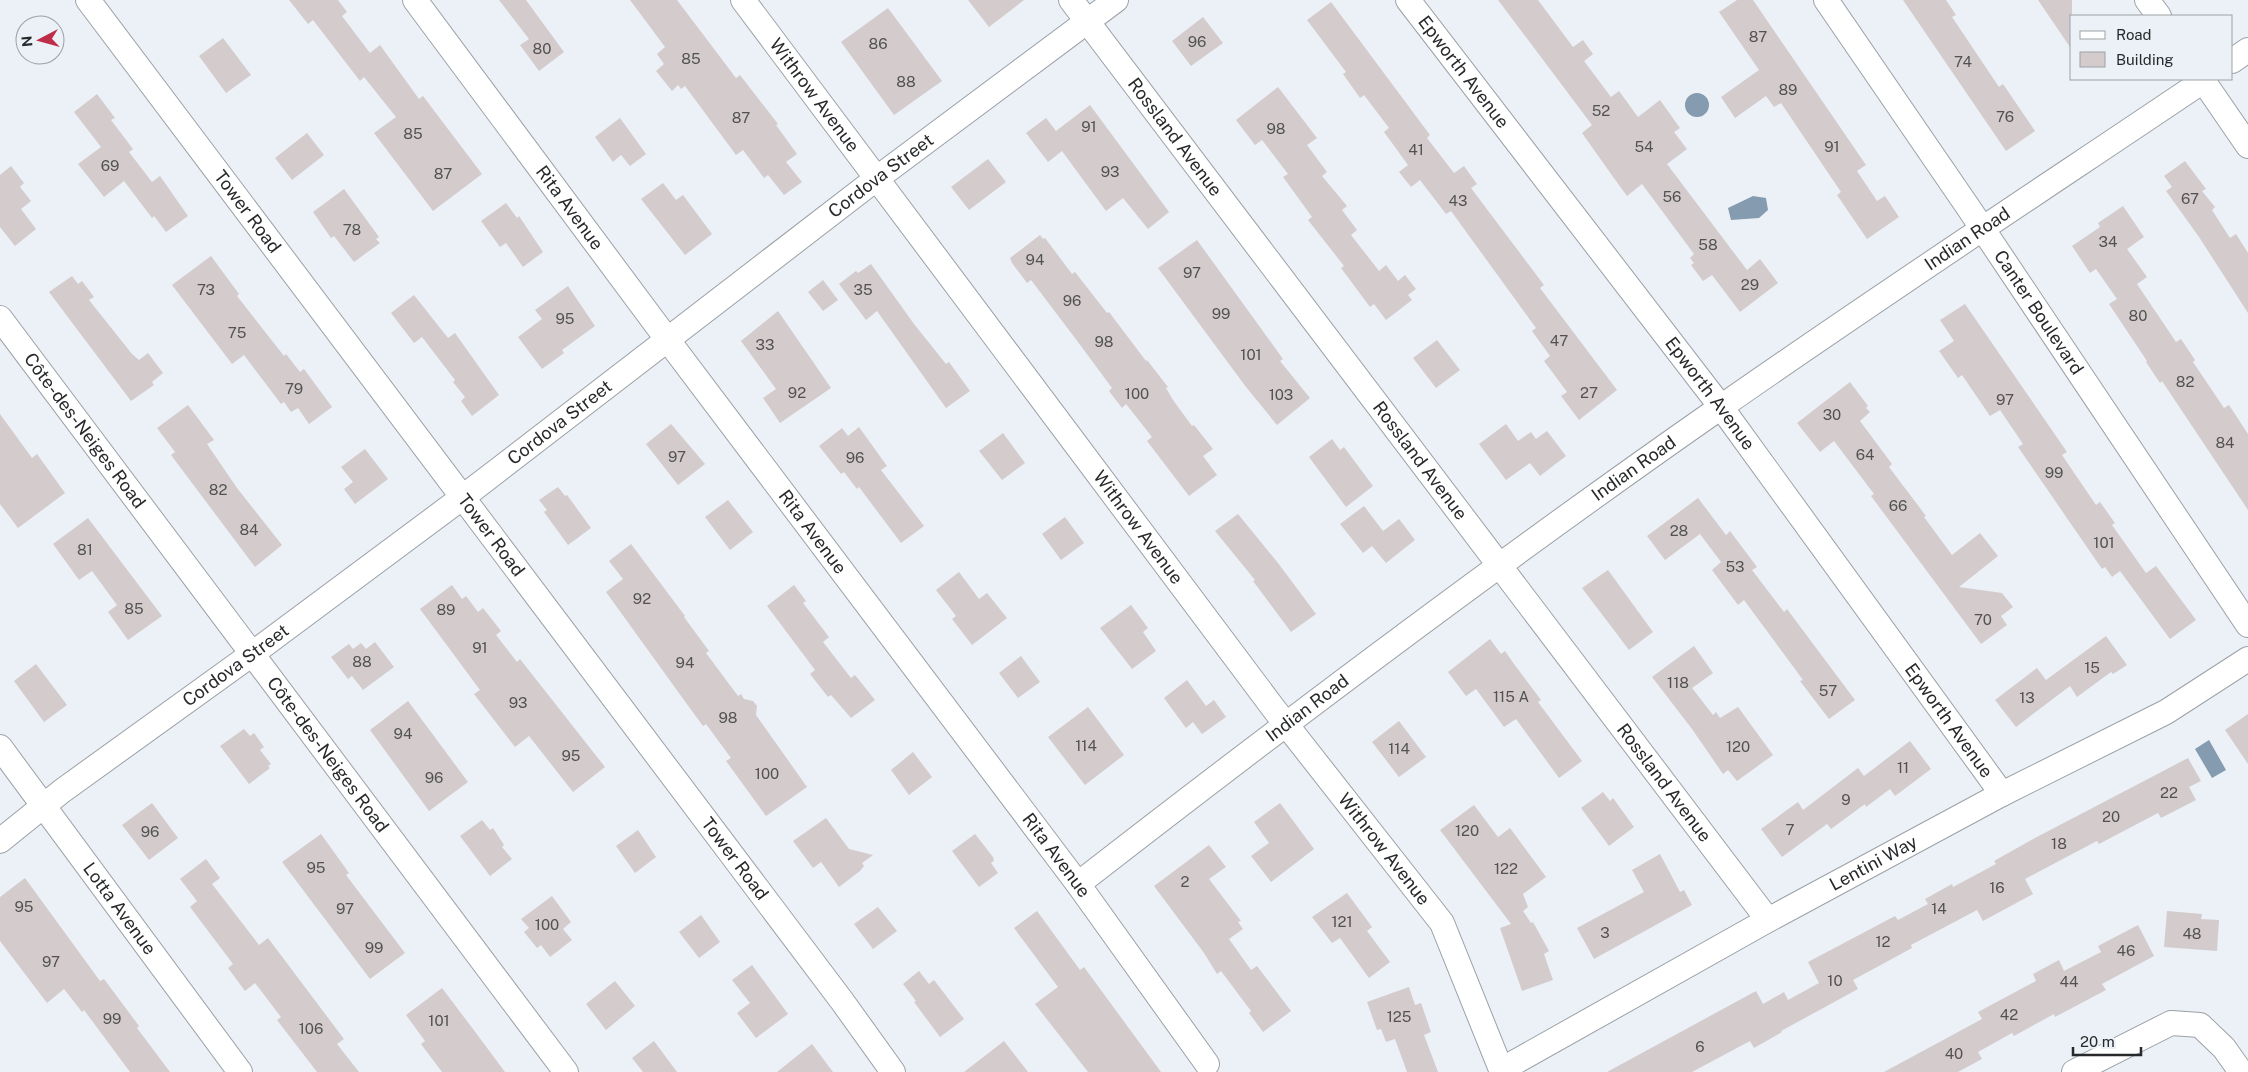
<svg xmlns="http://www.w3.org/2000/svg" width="2248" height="1072" font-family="'Public Sans',sans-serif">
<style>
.water{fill:#849bb0}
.building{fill:#d4cbcc}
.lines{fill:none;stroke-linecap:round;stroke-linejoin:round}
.minor-casing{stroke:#9ba1a6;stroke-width:26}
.minor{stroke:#fff;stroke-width:24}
.labels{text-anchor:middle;stroke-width:4.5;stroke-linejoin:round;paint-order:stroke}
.number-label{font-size:15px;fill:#525253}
.street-label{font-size:18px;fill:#27292b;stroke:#ebf1f6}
</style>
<rect width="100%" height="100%" fill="#ebf1f6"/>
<!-- water -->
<path class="water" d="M1685 105a12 12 0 1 1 24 0a12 12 0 1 1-24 0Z
M1753,196L1766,198L1768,210L1759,218L1731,220L1728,208Z
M2209,740L2226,770L2212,778L2195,749Z"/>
<!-- building -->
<path class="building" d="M289,0H338L347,12L342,16L370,53L380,45L419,99L423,96L482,174L433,211L374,133L396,117L364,77L360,81L313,20L308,24Z
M499,0H526L564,52L539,71L520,45L529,39Z
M630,0H677L736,78L740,75L778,124L776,125L797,154L786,162L802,182L784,195L768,175L764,178L743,150L736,155L685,86L681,89L678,85L672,91L656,71L664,64L657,54L665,47Z
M968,0H1024L989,27Z
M1498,0H1538L1573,47L1583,40L1593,54L1584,61L1611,97L1619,91L1638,117L1660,100L1680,128L1674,132L1687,149L1667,164L1747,270L1760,259L1778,283L1740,312L1712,275L1703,281L1691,265L1694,263L1690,258L1694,254L1642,184L1627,196L1611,174L1582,133L1592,125Z
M1737,0H1753L1866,165L1857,171L1877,201L1885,196L1899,217L1867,239L1837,195L1841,192L1781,103L1774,107L1766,96L1735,118L1721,97L1759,70L1719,12Z
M1903,0H1946L1956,15L1952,17L1999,87L2003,84L2035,131L2006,151Z
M2038,0H2072V50Z
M1331,2L1430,135L1427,138L1454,173L1464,166L1477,184L1471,188L1544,285L1540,288L1617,390L1579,420L1561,396L1567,392L1544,361L1550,356L1532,331L1536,328L1451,211L1446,214L1420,180L1411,187L1399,172L1408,165L1384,132L1389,128L1364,95L1360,98L1343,74L1346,72L1307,20Z
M888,8L942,81L894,115L841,42Z
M1203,17L1223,43L1191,66L1172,41Z
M223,38L251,75L226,93L199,56Z
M1278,87L1317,138L1307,145L1327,172L1322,176L1347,206L1342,210L1357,230L1351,235L1379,271L1386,265L1398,281L1405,275L1416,289L1408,295L1412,300L1386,320L1374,304L1370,307L1341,268L1344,266L1308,220L1312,217L1283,177L1288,174L1262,140L1255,145L1236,120Z
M97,94L115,118L111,120L133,149L129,152L152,182L160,176L188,216L166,232L154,216L152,218L124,181L104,197L78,164L101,147L74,112Z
M1090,105L1169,212L1148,229L1123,198L1106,211L1062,151L1048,162L1026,133L1046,118L1056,131Z
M620,118L646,154L630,166L621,155L613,162L595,137Z
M307,133L324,155L292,180L275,158Z
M988,159L1006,182L969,210L951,187Z
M2185,161L2206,189L2202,191L2215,207L2212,210L2230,238L2236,234L2248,253V313L2199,237L2166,191L2172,187L2164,176Z
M11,166L24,183L20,187L31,201L21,209L36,229L15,246L0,227V175Z
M663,183L676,200L683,195L712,234L685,255L641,199Z
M344,189L379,237L376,239L380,243L354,262L334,236L331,238L313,212Z
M506,203L517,218L519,216L543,252L523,267L506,243L500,247L481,221Z
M2123,206L2144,237L2127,249L2147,277L2137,284L2176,342L2181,339L2195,360L2193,362L2224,408L2229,405L2248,434V510L2162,381L2160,383L2146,362L2147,361L2109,304L2117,299L2096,269L2090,273L2072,246L2100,227L2098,223Z
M1040,235L1043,239L1045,238L1072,274L1075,272L1107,313L1109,312L1146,361L1147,360L1168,387L1166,388L1173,400L1192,426L1194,425L1213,449L1203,456L1217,475L1189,496L1147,441L1152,437L1126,404L1122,408L1109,391L1112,388L1075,338L1031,280L1027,283L1012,263L1010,258Z
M1197,240L1283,359L1280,361L1310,398L1277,425L1246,387L1158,268Z
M211,256L239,294L237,296L284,356L286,354L300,372L304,369L332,407L309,424L298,408L291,412L284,402L281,404L244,355L232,364L172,285Z
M871,264L914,324L946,364L949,362L970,391L946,408L877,311L866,320L839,284L856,271L858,273Z
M72,276L78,284L82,281L94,297L89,300L132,354L139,360L148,353L163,373L152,382L154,385L131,401L49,292Z
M823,280L838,300L823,311L808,292Z
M568,286L595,326L562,350L564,353L542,369L518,337L542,319L535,310Z
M414,295L448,338L455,333L499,395L472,416L461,401L465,397L453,382L455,380L422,337L414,343L391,313Z
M1965,304L2067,452L2062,455L2096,505L2100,502L2115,523L2112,525L2146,573L2156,566L2196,620L2170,639L2120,571L2112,577L2105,567L2102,569L2018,447L2023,444L2000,410L1990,416L1962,375L1958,378L1939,351L1954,341L1940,320Z
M778,311L831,388L780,423L763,398L776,389L741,341Z
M1437,340L1460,370L1436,388L1413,358Z
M1850,382L1868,406L1866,408L1870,412L1860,421L1892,464L1889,467L1926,516L1924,517L1952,555L1980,533L1998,556L1959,587L2002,593L2013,607L2001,616L2007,625L1981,644L1871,496L1874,494L1834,441L1820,452L1797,423Z
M188,405L214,440L207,444L237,488L282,545L255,567L171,455L175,452L157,428Z
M0,414L32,458L37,454L65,493L18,528L0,504Z
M671,424L705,464L678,485L646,444Z
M1506,424L1518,441L1531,432L1536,439L1547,431L1566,456L1540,476L1530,463L1506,480L1479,444Z
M859,427L887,466L881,470L924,526L901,543L859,487L857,489L844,472L841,474L819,446L842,428L848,436Z
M1003,433L1025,463L1002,480L979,451Z
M1332,439L1340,450L1344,447L1373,486L1346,507L1309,457Z
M365,449L388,479L355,504L344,489L353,482L341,467Z
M558,487L565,496L567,495L591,528L568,545L544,512L547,510L539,500Z
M1698,498L1726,535L1730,531L1757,567L1752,570L1784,612L1787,609L1855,700L1829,719L1800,681L1803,680L1744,600L1738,605L1712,570L1721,562L1700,534L1665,560L1647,536Z
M728,500L753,532L730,550L705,517Z
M1364,506L1383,531L1399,519L1415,540L1386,563L1372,546L1363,553L1340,524Z
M1238,514L1278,563L1316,614L1291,632L1253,581L1255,580L1215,531Z
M1065,517L1084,543L1061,560L1042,534Z
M88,518L162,616L128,640L108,612L117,605L92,571L79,580L53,544Z
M631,544L685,616L684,617L709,651L706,653L738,696L741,694L744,699L753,701L757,706L756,715L807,787L766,816L726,761L731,758L706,724L703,726L689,707L606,592L623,579L609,561Z
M1608,570L1653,632L1629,650L1582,588Z
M959,572L979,599L987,593L1007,618L972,645L952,619L956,616L936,590Z
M452,585L462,599L466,596L478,612L483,608L501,631L496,635L517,662L520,659L605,767L573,792L529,736L515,747L474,694L480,690L420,609Z
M794,585L806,601L803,603L829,637L823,642L851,678L855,675L875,700L851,718L831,695L828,697L810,674L815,670L767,606Z
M1131,605L1148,628L1143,632L1156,651L1132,669L1100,628Z
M2106,636L2127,665L2113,674L2111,672L2077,697L2070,686L2016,727L1995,700L2037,668L2046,680Z
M1490,639L1501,654L1505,651L1514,664L1541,700L1538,702L1582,761L1559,778L1516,719L1504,727L1476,689L1466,696L1448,672Z
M375,642L394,667L363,690L352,676L348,679L331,657L349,644L353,649L361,643L366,649Z
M1694,646L1713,673L1692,688L1713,715L1716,712L1720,718L1738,707L1773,755L1737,781L1728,770L1723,774L1692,729L1652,677Z
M1021,656L1040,682L1018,698L999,673Z
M36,664L67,705L44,722L14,681Z
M1187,680L1206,706L1214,700L1226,717L1202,734L1193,722L1186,728L1164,698Z
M408,701L468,782L429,811L370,730Z
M1088,707L1124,755L1085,785L1048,737Z
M2248,714V764L2225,730Z
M1399,721L1426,757L1399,777L1372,742Z
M244,729L250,736L254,733L264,747L260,750L271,764L268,766L270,768L249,784L220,746Z
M1910,741L1931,769L1895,796L1890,789L1866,807L1865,804L1831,829L1827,824L1782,857L1761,829L1798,802L1803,810L1858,768L1864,776Z
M913,752L932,777L909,795L891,770Z
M2188,758L2201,781L2189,787L2196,800L2161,818L2158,813L2099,844L2097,841L2025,879L2033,894L1983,921L1977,910L1911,945L1912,948L1853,980L1858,989L1781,1031L1782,1032L1754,1048L1750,1041L1692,1072H1607L1756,991L1763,1004L1784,992L1788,1000L1819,983L1808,962L1895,916L1898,920L1928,904L1925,899L1952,884L1953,887L1996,864L1994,861L2035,838Z
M1603,792L1610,801L1613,798L1634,827L1609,846L1581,808Z
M152,803L178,838L149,860L122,825Z
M1280,803L1314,849L1271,882L1251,856L1269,843L1254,822Z
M1474,805L1498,837L1510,828L1546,877L1523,894L1528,907L1523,911L1531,923L1533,922L1549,951L1544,954L1553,980L1522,991L1500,928L1511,924L1440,830Z
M826,818L849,849L873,855L862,863L864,866L860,871L839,887L821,862L813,868L793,841Z
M482,820L490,830L493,828L504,845L502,847L512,859L490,876L460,836Z
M638,830L656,857L635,873L616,846Z
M321,834L349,873L346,875L405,953L370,979L282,862Z
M975,834L993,857L994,861L991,863L998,873L979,887L952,851Z
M1209,845L1226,867L1209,879L1241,921L1238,922L1243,929L1229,939L1251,970L1257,966L1291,1011L1263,1032L1249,1013L1251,1011L1221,971L1217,974L1204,953L1154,886Z
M1660,854L1680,892L1684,890L1692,905L1594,959L1577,928L1644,892L1632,870Z
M206,859L220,878L212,884L259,945L268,938L344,1039L337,1044L359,1072H317L277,1020L281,1017L255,983L245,991L228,968L233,964L190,907L197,901L180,879Z
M25,878L100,981L104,979L139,1026L137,1028L170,1072H130L84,1010L82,1012L64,989L47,1003L0,941V897Z
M1347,893L1372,927L1367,931L1390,962L1369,978L1340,938L1332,943L1312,917Z
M552,896L571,922L563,929L572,940L550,957L541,945L537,948L524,932L529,928L521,919Z
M878,907L897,931L873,949L854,924Z
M1037,911L1080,970L1084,967L1161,1072H1088L1035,1004L1058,987L1014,928Z
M2167,911L2202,914L2201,919L2219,920L2217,951L2164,947Z
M701,915L720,942L699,958L679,932Z
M2138,925L2154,956L2102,984L2106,990L2055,1017L2054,1014L2014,1036L2012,1033L1978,1052L1982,1059L1958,1072H1884L1982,1019L1978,1012L2036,981L2033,974L2059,960L2064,971L2101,952L2098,946Z
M752,965L788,1014L756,1038L737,1013L750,1003L732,980Z
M919,971L929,984L934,980L964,1019L940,1037L914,1002L916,1001L903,984Z
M615,981L635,1006L606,1030L586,1004Z
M1409,987L1415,1005L1421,1003L1431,1032L1424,1035L1438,1072H1407L1395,1039L1386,1042L1381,1029L1377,1030L1367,1002Z
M442,988L476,1033L505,1072H442L421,1044L425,1041L406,1015Z
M654,1041L677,1072H643L632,1058Z
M1004,1041L1028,1072H964Z
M812,1044L833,1072H777Z"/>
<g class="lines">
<defs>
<g id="minor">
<path id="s1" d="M88,0L842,1001L893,1072"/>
<path id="s2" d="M415,0L667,339L1078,884L1207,1064"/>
<path id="s3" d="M743,0L1274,709L1442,923L1502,1072"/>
<path id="s4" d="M1071,0L1768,920"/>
<path id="s5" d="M1408,0L1721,407L2002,794"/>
<path id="s6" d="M1826,0L1970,210L2248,625"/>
<path d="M2147,0L2159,16"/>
<path d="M2232,61L2248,50"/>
<path d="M2202,79L2248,146"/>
<path id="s7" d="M0,318L566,1072"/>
<path id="s8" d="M0,747L240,1072"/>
<path id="s9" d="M0,841L62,791L252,654L463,497L876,179L1116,0"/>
<path id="s10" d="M1078,884C1289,720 1503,559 1721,407C1881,295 2044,188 2206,79"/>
<path id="s11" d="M1501,1070L1768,920L2002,794L2166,712L2248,659"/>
<path d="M2074,1072L2171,1023L2200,1025L2224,1048L2241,1072"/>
</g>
</defs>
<!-- minor casing -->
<use href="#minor" class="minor-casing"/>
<!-- minor -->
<use href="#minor" class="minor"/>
</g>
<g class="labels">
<!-- number labels -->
<g class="number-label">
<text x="1758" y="42">87</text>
<text x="1197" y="47">96</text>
<text x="878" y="49">86</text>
<text x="542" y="54">80</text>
<text x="691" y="64">85</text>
<text x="1963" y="67">74</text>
<text x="906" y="87">88</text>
<text x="1788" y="95">89</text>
<text x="1601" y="116">52</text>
<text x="2005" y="122">76</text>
<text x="741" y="123">87</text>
<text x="1089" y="132">91</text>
<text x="1276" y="134">98</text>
<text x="413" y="139">85</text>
<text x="1644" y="152">54</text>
<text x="1832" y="152">91</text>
<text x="1416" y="155">41</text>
<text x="110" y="171">69</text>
<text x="1110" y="177">93</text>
<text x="443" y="179">87</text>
<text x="1672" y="202">56</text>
<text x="2190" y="204">67</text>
<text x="1458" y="206">43</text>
<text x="352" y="235">78</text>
<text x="2108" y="247">34</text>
<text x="1708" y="250">58</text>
<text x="1035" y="265">94</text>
<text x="1192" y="278">97</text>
<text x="1750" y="290">29</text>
<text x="206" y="295">73</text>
<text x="863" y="295">35</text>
<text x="1072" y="306">96</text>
<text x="1221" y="319">99</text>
<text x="2138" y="321">80</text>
<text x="565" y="324">95</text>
<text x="237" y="338">75</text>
<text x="1559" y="346">47</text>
<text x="1104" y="347">98</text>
<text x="765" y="350">33</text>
<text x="1251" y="360">101</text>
<text x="2185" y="387">82</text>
<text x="294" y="394">79</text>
<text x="797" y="398">92</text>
<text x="1589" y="398">27</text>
<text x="1137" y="399">100</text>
<text x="1281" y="400">103</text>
<text x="2005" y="405">97</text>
<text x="1832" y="420">30</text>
<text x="2225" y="448">84</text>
<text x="1865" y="460">64</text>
<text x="677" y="462">97</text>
<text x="855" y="463">96</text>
<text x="2054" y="478">99</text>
<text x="218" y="495">82</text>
<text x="1898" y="511">66</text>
<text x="249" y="535">84</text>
<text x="1679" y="536">28</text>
<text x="2104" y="548">101</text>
<text x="85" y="555">81</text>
<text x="1735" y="572">53</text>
<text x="642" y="604">92</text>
<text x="134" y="614">85</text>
<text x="446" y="615">89</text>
<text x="1983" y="625">70</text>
<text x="480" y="653">91</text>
<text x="362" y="667">88</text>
<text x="685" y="668">94</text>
<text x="2092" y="673">15</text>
<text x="1678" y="688">118</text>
<text x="1828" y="696">57</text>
<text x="1511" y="702">115 A</text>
<text x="2027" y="703">13</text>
<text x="518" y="708">93</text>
<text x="728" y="723">98</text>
<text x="403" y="739">94</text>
<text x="1086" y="751">114</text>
<text x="1738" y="752">120</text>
<text x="1399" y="754">114</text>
<text x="571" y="761">95</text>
<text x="1903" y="773">11</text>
<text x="767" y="779">100</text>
<text x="434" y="783">96</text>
<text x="2169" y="798">22</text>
<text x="1846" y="805">9</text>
<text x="2111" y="822">20</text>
<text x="1790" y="835">7</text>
<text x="1467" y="836">120</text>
<text x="150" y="837">96</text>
<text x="2059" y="849">18</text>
<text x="316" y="873">95</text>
<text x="1506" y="874">122</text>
<text x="1185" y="887">2</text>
<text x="1997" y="893">16</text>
<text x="24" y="912">95</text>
<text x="345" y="914">97</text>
<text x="1939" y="914">14</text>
<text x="1342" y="927">121</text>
<text x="547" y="930">100</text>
<text x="1605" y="938">3</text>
<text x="2192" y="939">48</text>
<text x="1883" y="947">12</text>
<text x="374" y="953">99</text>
<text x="2126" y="956">46</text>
<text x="51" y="967">97</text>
<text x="1835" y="986">10</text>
<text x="2069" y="987">44</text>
<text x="2009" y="1020">42</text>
<text x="1399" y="1022">125</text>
<text x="112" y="1024">99</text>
<text x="439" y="1026">101</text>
<text x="311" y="1034">106</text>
<text x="1700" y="1052">6</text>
<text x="1954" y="1059">40</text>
</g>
<!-- street labels -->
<g class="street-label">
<text dy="6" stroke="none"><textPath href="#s5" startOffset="91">Epworth Avenue</textPath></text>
<text dy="6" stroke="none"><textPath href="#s3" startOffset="119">Withrow Avenue</textPath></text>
<text dy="6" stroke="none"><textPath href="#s4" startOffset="172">Rossland Avenue</textPath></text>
<text dy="6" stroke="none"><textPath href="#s9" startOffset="1104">Cordova Street</textPath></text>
<text dy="6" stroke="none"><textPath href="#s2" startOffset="259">Rita Avenue</textPath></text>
<text dy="6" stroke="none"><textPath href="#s1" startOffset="265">Tower Road</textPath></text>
<text dy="6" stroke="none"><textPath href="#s10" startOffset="1099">Indian Road</textPath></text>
<text dy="6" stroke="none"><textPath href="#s6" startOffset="378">Canter Boulevard</textPath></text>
<text dy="6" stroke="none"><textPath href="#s5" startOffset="496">Epworth Avenue</textPath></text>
<text dy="6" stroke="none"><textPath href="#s9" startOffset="699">Cordova Street</textPath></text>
<text dy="6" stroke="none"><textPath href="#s7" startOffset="141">Côte-des-Neiges Road</textPath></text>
<text dy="6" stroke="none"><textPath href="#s4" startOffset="578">Rossland Avenue</textPath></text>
<text dy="6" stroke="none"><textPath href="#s10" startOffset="694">Indian Road</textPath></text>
<text dy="6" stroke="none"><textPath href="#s3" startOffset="659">Withrow Avenue</textPath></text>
<text dy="6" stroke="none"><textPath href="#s2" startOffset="664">Rita Avenue</textPath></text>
<text dy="6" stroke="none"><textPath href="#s1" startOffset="670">Tower Road</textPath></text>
<text dy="6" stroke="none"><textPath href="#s9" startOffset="294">Cordova Street</textPath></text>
<text dy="6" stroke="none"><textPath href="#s10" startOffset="289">Indian Road</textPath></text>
<text dy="6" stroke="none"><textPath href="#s5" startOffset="901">Epworth Avenue</textPath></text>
<text dy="6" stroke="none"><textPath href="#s7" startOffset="546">Côte-des-Neiges Road</textPath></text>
<text dy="6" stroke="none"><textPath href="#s4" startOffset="982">Rossland Avenue</textPath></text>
<text dy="6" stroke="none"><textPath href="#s3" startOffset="1064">Withrow Avenue</textPath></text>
<text dy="6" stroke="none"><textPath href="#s2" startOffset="1069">Rita Avenue</textPath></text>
<text dy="6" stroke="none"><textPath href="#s1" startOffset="1075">Tower Road</textPath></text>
<text dy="6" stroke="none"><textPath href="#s11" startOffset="426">Lentini Way</textPath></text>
<text dy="6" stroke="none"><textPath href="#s8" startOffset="201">Lotta Avenue</textPath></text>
</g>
</g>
<!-- legend -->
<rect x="2070" y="15" width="162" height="65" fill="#ebf1f6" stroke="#9da1a5"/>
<rect x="2080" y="31" width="25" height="8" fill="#ffffff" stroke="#9da1a5"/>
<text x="2116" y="40" font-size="15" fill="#27292b">Road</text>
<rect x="2080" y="52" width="25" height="15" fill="#d4cbcc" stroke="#9da1a5"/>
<text x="2116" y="65" font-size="15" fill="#27292b">Building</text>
<!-- north arrow -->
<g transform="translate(40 40) rotate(264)"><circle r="24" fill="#ebf1f6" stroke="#9da1a5"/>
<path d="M0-4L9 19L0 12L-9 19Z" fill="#be2e4b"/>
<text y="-8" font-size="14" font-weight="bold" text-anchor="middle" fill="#27292b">N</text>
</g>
<!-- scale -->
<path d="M2073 1047v8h68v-8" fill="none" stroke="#27292b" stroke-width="2.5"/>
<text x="2080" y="1047" font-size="15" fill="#27292b" stroke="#ebf1f6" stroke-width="4" paint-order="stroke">20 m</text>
</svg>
